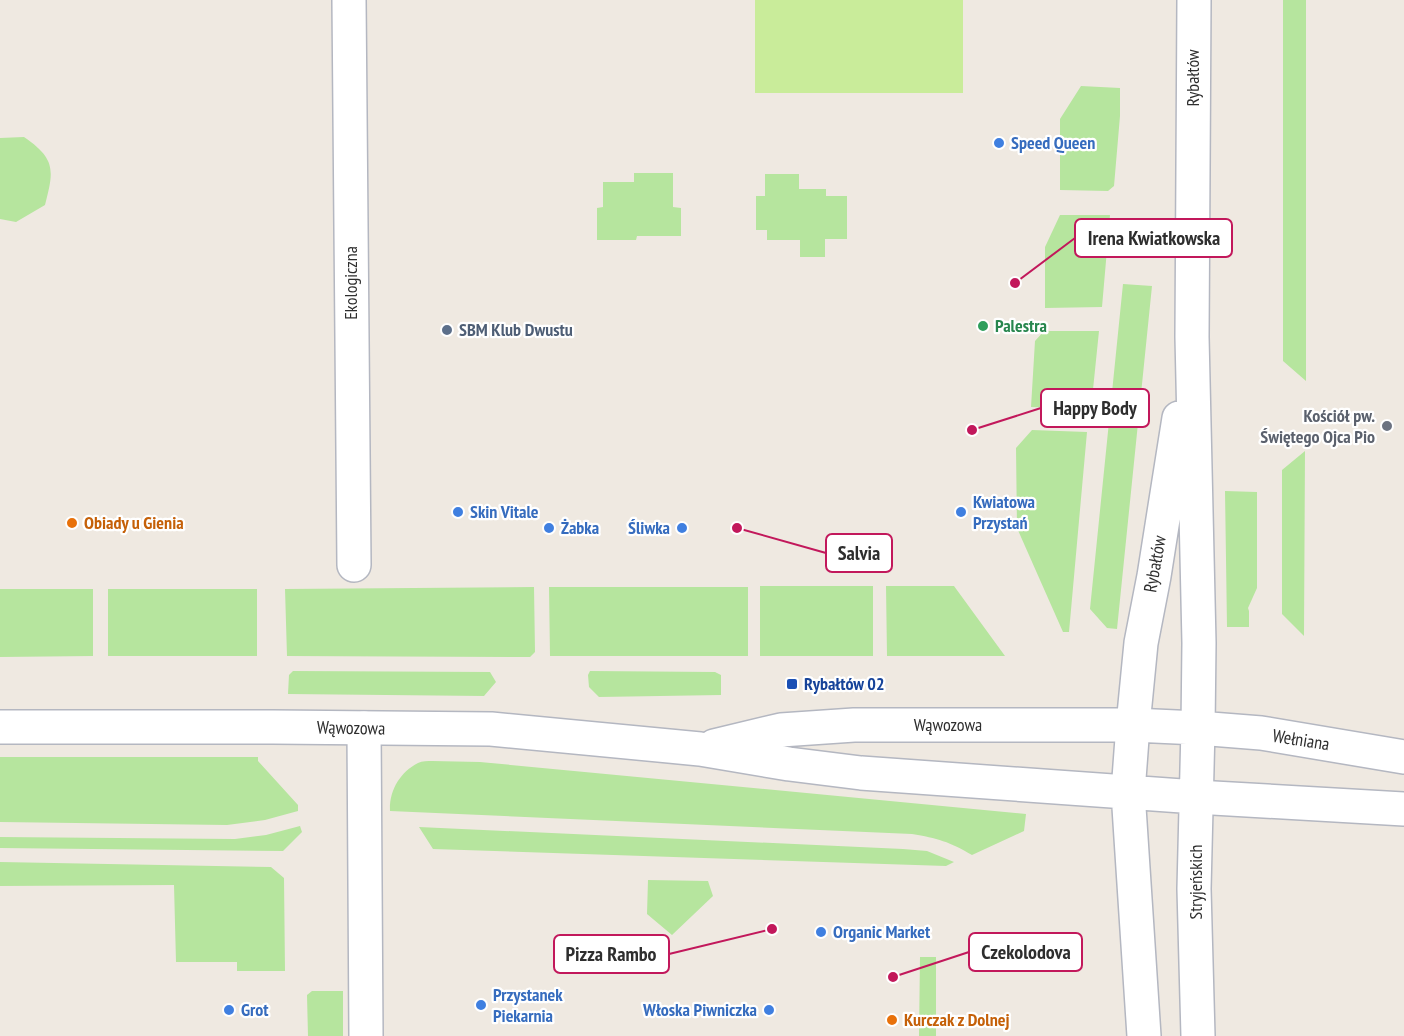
<svg xmlns="http://www.w3.org/2000/svg" width="1404" height="1036" font-family="'PT Sans Narrow',sans-serif">
<style>
.green{fill:#b6e59e}
.pitch{fill:#c9ec9a}
.lines{fill:none;stroke-linecap:round;stroke-linejoin:round}
.minor-casing{stroke:#b4b7c1;stroke-width:36}
.tertiary-casing{stroke:#b4b7c1;stroke-width:36}
.minor{stroke:#fff;stroke-width:33}
.tertiary{stroke:#fff;stroke-width:33}
.shop-dot{fill:#3f7fe0;stroke:#fff;stroke-width:2}
.leisure-dot{fill:#2e9e5b;stroke:#fff;stroke-width:2}
.service-dot{fill:#5c6f8a;stroke:#fff;stroke-width:2}
.worship-dot{fill:#6b7280;stroke:#fff;stroke-width:2}
.food-dot{fill:#e8710a;stroke:#fff;stroke-width:2}
.transit-dot{fill:#1a4fb4;stroke:#fff;stroke-width:2}
.labels{text-anchor:middle;stroke-width:4.5;stroke-linejoin:round;paint-order:stroke}
.street-label{font-size:18px;fill:#2e2e2e;stroke:#fff}
.shop-label{font-size:18px;font-weight:bold;fill:#366cbe;stroke:#fff;text-anchor:start}
.leisure-label{font-size:18px;font-weight:bold;fill:#27864d;stroke:#fff;text-anchor:start}
.service-label{font-size:18px;font-weight:bold;fill:#4e5e75;stroke:#fff;text-anchor:start}
.worship-label{font-size:18px;font-weight:bold;fill:#5b616d;stroke:#fff;text-anchor:end}
.food-label{font-size:18px;font-weight:bold;fill:#c56008;stroke:#fff;text-anchor:start}
.transit-label{font-size:18px;font-weight:bold;fill:#164399;stroke:#fff;text-anchor:start}
.leader{fill:none;stroke:#c2185b;stroke-width:2}
.callout-dot{fill:#c2185b;stroke:#fff;stroke-width:2}
.callout{fill:#fff;stroke:#c2185b;stroke-width:2}
.callout-label{font-size:20px;text-anchor:middle;font-weight:bold;fill:#2e2e2e}
</style>
<rect width="100%" height="100%" fill="#efe9e1"/>
<!-- green -->
<path class="green" d="M1283,0H1306V381L1283,361Z
M1081,86L1120,88V116L1114,186L1108,191L1060,190V119Z
M24,137C56,159 54,170 45,205L16,222L0,219V138Z
M634,173H673V207L681,208V236H637L636,240H597V208L603,207V182H634Z
M765,174H799V189H826V196H847V239H825V257H800V240H767V230H756V196H765Z
M1060,215H1110L1102,307L1045,308V247Z
M1123,284L1152,286L1117,629L1107,628L1090,609Z
M1044,331H1099L1091,409L1031,407L1035,341Z
M1032,430L1087,432L1069,632H1063L1017,528L1016,448Z
M1305,451L1304,636L1282,614V470Z
M1225,491L1257,492V588L1248,608L1249,611V627H1227Z
M760,586H873V656H760Z
M886,586H954L1005,656H887Z
M534,587L535,652L530,657L287,656L285,589Z
M549,587H748V656H550Z
M0,589H93V656L0,657Z
M108,589H257V656H108Z
M293,671L490,672L496,682L484,696L288,694L289,675Z
M590,671L715,672L721,675V695L599,697L589,687L588,675Z
M0,757H258V761L298,805V811L265,820L227,825L0,822Z
M432,761L480,762L1026,814L1024,831L972,855C950,842 937,838 912,834L390,811C389,791 400,772 418,763C422,761 428,761 432,761Z
M300,826L302,832L283,851L0,848V837L235,839L266,835Z
M419,827L903,849L927,851L954,862L946,866L433,849Z
M0,862L271,867L284,878L285,971H237V962H176L174,885L0,886Z
M648,880L708,881L713,896L672,935L647,914Z
M920,957H936V1036H919Z
M312,991H343V1036H308L307,995Z"/>
<!-- pitch -->
<path class="pitch" d="M755,0H963V93H755Z"/>
<g class="lines">
<defs>
<path id="minor" d="M349,0L354,565
M1194,0L1192,337L1199,643L1198,728L1261,733L1404,757
M1133,725L1141,643L1154,576L1179,418
M364,728L366,1036
M1196,797L1404,809"/>
<path id="tertiary" d="M1133,725L1128,792L1144,1036
M0,727H273L491,729L700,749L789,764L861,773L1196,797
M714,746L781,730L854,725H1133L1198,728L1194,889L1198,1036"/>
</defs>
<!-- minor casing -->
<use href="#minor" class="minor-casing"/>
<!-- tertiary casing -->
<use href="#tertiary" class="tertiary-casing"/>
<!-- minor -->
<use href="#minor" class="minor"/>
<!-- tertiary -->
<use href="#tertiary" class="tertiary"/>
</g>
<!-- markers -->
<g class="shop-dot">
<circle cx="999" cy="143" r="6"/>
<circle cx="458" cy="512" r="6"/>
<circle cx="961" cy="512" r="6"/>
<circle cx="549" cy="528" r="6"/>
<circle cx="682" cy="528" r="6"/>
<circle cx="821" cy="932" r="6"/>
<circle cx="481" cy="1005" r="6"/>
<circle cx="229" cy="1010" r="6"/>
<circle cx="769" cy="1010" r="6"/>
</g>
<circle class="leisure-dot" cx="983" cy="326" r="6"/>
<circle class="service-dot" cx="447" cy="330" r="6"/>
<circle class="worship-dot" cx="1387" cy="426" r="6"/>
<g class="food-dot">
<circle cx="72" cy="523" r="6"/>
<circle cx="892" cy="1020" r="6"/>
</g>
<rect class="transit-dot" x="786" y="678" width="12" height="12" rx="3"/>
<g class="labels">
<!-- street labels -->
<g class="street-label">
<text transform="translate(1193 78) rotate(-90)" y="6">Rybałtów</text>
<text transform="translate(351 283) rotate(-90)" y="6">Ekologiczna</text>
<text transform="translate(1155 564) rotate(-80)" y="6">Rybałtów</text>
<text x="948" y="731">Wąwozowa</text>
<text transform="translate(351 728) rotate(1)" y="6">Wąwozowa</text>
<text transform="translate(1301 740) rotate(9)" y="6">Wełniana</text>
<text transform="translate(1196 882) rotate(-90)" y="6">Stryjeńskich</text>
</g>
<!-- shop labels -->
<g class="shop-label">
<text x="1011" y="149">Speed Queen</text>
<text x="973" y="508">Kwiatowa<tspan x="973" dy="21">Przystań</tspan></text>
<text x="470" y="518">Skin Vitale</text>
<text x="561" y="534">Żabka</text>
<text x="670" y="534" text-anchor="end">Śliwka</text>
<text x="833" y="938">Organic Market</text>
<text x="493" y="1001">Przystanek<tspan x="493" dy="21">Piekarnia</tspan></text>
<text x="241" y="1016">Grot</text>
<text x="757" y="1016" text-anchor="end">Włoska Piwniczka</text>
</g>
<!-- leisure labels -->
<g class="leisure-label">
<text x="995" y="332">Palestra</text>
</g>
<!-- service labels -->
<g class="service-label">
<text x="459" y="336">SBM Klub Dwustu</text>
</g>
<!-- worship labels -->
<g class="worship-label">
<text x="1375" y="422">Kościół pw.<tspan x="1375" dy="21">Świętego Ojca Pio</tspan></text>
</g>
<!-- food labels -->
<g class="food-label">
<text x="84" y="529">Obiady u Gienia</text>
<text x="904" y="1026">Kurczak z Dolnej</text>
</g>
<!-- transit labels -->
<g class="transit-label">
<text x="804" y="690">Rybałtów 02</text>
</g>
</g>
<!-- callouts -->
<path class="leader" d="M1015 283L1075 238M972 430L1041 408M737 528L826 553M893 977L969 952M772 929L669 954"/>
<g class="callout-dot">
<circle cx="1015" cy="283" r="6"/>
<circle cx="972" cy="430" r="6"/>
<circle cx="737" cy="528" r="6"/>
<circle cx="893" cy="977" r="6"/>
<circle cx="772" cy="929" r="6"/>
</g>
<g class="callout">
<rect x="1075" y="219" width="157" height="38" rx="6"/>
<rect x="1041" y="389" width="108" height="38" rx="6"/>
<rect x="826" y="534" width="66" height="38" rx="6"/>
<rect x="969" y="933" width="113" height="38" rx="6"/>
<rect x="554" y="935" width="115" height="38" rx="6"/>
</g>
<g class="callout-label">
<text x="1154" y="245">Irena Kwiatkowska</text>
<text x="1095" y="415">Happy Body</text>
<text x="859" y="560">Salvia</text>
<text x="1026" y="959">Czekolodova</text>
<text x="611" y="961">Pizza Rambo</text>
</g>
</svg>
